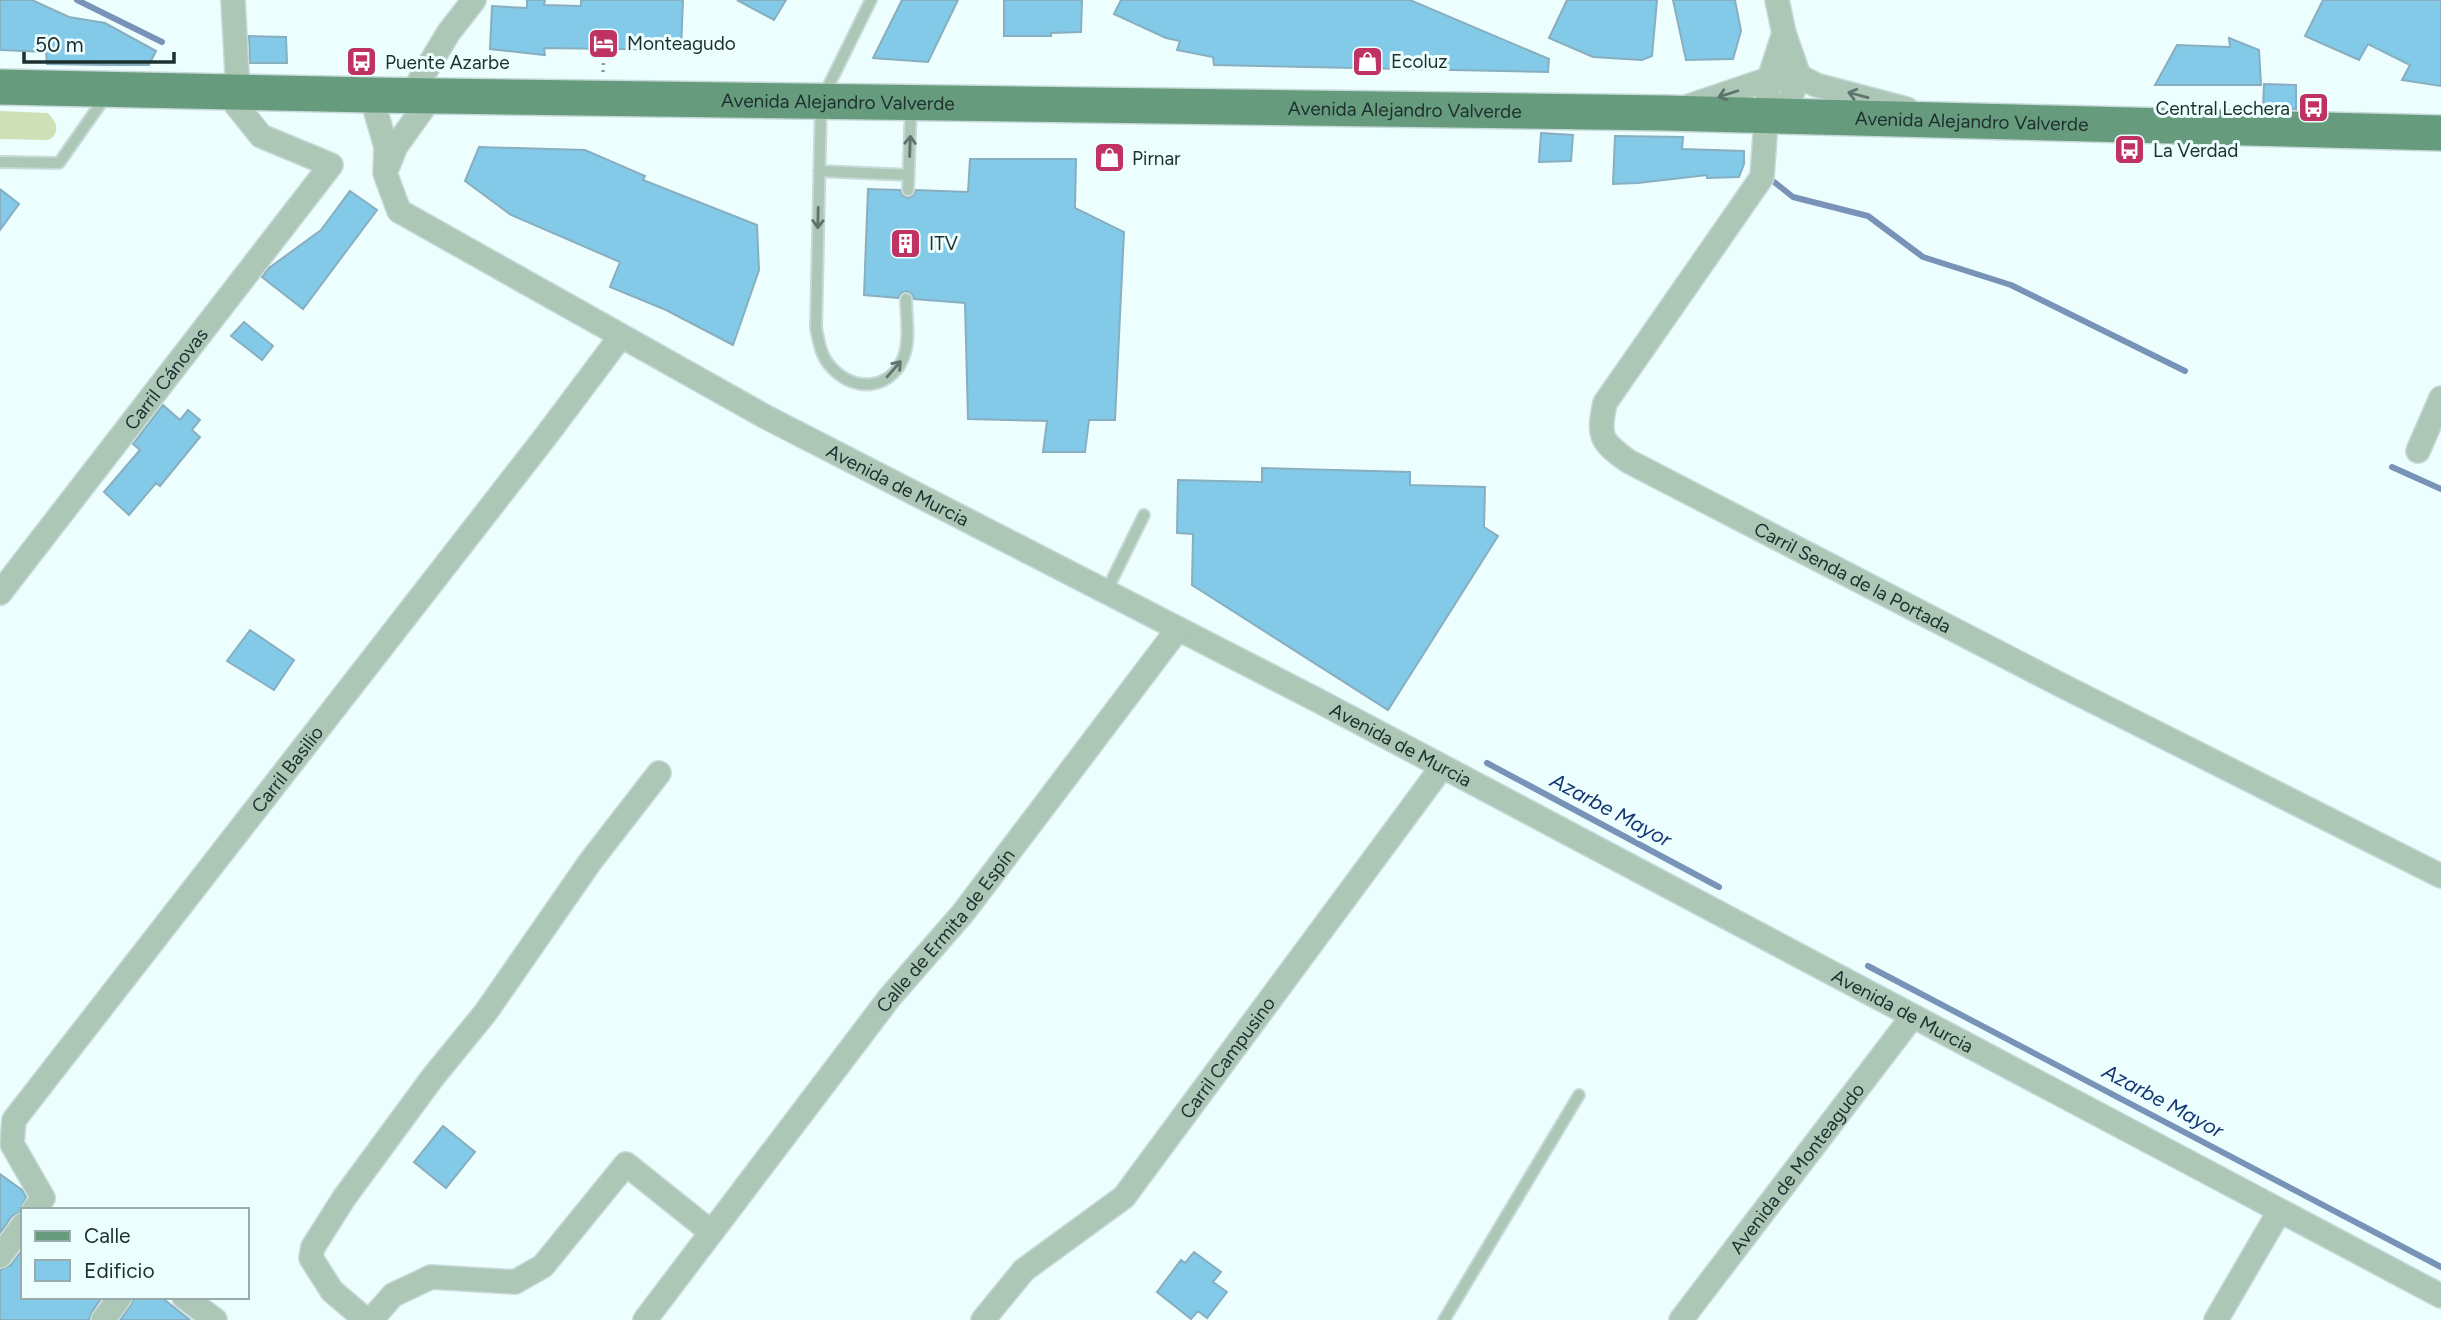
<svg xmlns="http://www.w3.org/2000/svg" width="2441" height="1320" font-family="Figtree,sans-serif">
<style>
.green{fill:#d0e0b6}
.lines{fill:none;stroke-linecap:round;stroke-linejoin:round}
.stream{stroke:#7892b8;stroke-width:6}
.building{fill:#83cae9;stroke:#88aebf;stroke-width:2}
.service-casing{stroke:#c7dad9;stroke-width:14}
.minor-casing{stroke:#c7dad9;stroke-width:26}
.primary-casing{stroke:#c7dad9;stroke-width:38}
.path{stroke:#899b9a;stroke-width:3.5;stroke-dasharray:2 5;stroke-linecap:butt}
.service{stroke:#acc7b6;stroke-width:10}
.minor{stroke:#acc7b6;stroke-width:23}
.primary{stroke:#679b7d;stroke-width:35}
.oneway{stroke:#5d736b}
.labels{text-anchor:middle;stroke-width:6;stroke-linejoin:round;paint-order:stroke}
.poi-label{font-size:19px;fill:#1d2f2e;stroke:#ecfffe;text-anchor:start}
.street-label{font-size:19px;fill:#1d2f2e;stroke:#ecfffe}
.water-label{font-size:21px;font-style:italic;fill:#163775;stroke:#ecfffe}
</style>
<rect width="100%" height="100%" fill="#ecfffe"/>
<!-- green -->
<path class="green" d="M0,111L48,113C56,122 60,129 52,138L47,140L0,139Z"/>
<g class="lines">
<!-- stream -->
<path class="stream" d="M77,0L162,42
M1773,181L1793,197L1868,216L1923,257L2011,285L2185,371
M2392,467L2441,489
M1487,763L1719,887
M1868,966L2441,1267"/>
</g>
<!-- building -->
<path class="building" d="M0,0H32L69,17L105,23L156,51L149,65H102L47,64L46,52L0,50Z
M527,0H545L544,5L581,6V0H683L681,50L544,48L545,55L490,49L492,6L527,8Z
M737,0H786L774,20Z
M902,0H958L928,62L873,58Z
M1004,0H1082L1081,32L1051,33V36H1004Z
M1121,0H1410L1549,59L1548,72L1214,65L1213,57L1177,50L1180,41L1166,38L1114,14Z
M1567,0H1657L1652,56L1642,60L1593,57L1549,38Z
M1673,0H1735L1741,31L1733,59L1686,60Z
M2323,0H2441V86L2402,80L2410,65L2368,44L2359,60L2305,36Z
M249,36L286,37L287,63H250Z
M2229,38L2259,50L2261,85H2155L2177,45L2230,47Z
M2264,84L2296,85V109L2263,108Z
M1541,133L1573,135L1571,161L1539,162Z
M1615,136L1683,137L1682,149L1744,151V164L1739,177L1707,178V175L1638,183L1613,184Z
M479,147L585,150L645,176L643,180L757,225L759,270L733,345L666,310L610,287L620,262L511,215L465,181Z
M970,159H1076L1075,208L1124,232L1115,420H1089L1085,452H1043L1047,421L968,419L965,303L914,299L912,294L906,291L901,293L898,298L864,295L868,189L900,190L903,196L908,198L914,195L916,190L968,192Z
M0,189L19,204L0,230Z
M350,191L377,210L303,309L262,277L269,268L321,230Z
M244,322L273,346L262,360L231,336Z
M163,405L180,420L188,410L200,420L192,430L200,437L160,486L156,483L129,515L104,492L140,450L133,444Z
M1262,468L1410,472V485L1485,487L1484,527L1498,536L1388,710L1192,585L1193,534L1177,533L1178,480L1262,482Z
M250,630L294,660L274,690L227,661Z
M443,1126L475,1152L446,1188L414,1162Z
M0,1174L22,1190L26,1197L20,1212L12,1216L0,1233Z
M23,1249V1297H102L92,1312L89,1320H0V1270L11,1265Z
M1194,1252L1221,1272L1213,1282L1227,1292L1207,1318L1198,1311L1191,1319L1157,1292L1181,1260L1185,1263Z
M134,1297H161L190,1320H120L131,1305Z"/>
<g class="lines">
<defs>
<path id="service" d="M871,0L821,101L816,328C819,343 821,357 832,368C856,394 894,389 905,353C910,336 906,316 906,299
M0,162L59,163L106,96
M819,171L909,175
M908,190L911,105
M1106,592L1144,515
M1444,1320L1579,1095"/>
<g id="minor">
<path d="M233,0L238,92"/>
<path d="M1777,0L1784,33L1799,76L1816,85L1907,109"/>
<path id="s1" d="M371,95L386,147L385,173L399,211L764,416L1317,700L2441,1296"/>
<path d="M411,95L449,32L474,0"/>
<path d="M1689,106L1769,79L1784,33"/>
<path id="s2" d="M1783,117L1799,76L1769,79L1762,177L1605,403C1598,436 1600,441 1628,461L2061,685L2441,876"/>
<path d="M388,166L396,146L432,96"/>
<path d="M2418,451L2441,398"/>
<path id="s3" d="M0,593L331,165L261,136L225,91"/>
<path id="s4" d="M34,1210L43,1198L12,1144L14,1120L546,436L621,336"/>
<path d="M0,1256L23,1225"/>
<path d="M184,1297L215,1320"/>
<path d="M103,1320L120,1297"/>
<path d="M366,1320L332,1291L311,1258L313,1247L344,1198L433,1077L486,1012L590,862L659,773"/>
<path d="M371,1320L393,1295L431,1277L515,1282L543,1266L626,1164L711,1232"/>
<path id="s5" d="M645,1320L890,997L963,913L1178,629"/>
<path id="s6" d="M983,1320L1024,1270L1124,1197L1442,767"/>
<path id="s7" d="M1681,1320L1912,1017"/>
<path d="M2216,1320L2279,1212"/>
</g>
<g id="primary">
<path id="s8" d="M0,87L371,95L1666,113L2441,133"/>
</g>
</defs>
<!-- service casing -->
<use href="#service" class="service-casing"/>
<!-- minor casing -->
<use href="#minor" class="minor-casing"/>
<!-- primary casing -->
<use href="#primary" class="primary-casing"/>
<!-- path -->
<path class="path" d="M603,72L604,53"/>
<!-- service -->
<use href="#service" class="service"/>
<!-- minor -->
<use href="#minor" class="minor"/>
<!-- primary -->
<use href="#primary" class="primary"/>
</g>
<!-- one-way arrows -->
<defs><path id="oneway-shaft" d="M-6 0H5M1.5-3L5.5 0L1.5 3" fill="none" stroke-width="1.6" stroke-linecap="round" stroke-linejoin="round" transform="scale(1.75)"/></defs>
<g class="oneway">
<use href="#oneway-shaft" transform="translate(1728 94) rotate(162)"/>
<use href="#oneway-shaft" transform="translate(1858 95) rotate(-165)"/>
<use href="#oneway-shaft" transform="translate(910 146) rotate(-88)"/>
<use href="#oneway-shaft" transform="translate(818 218) rotate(91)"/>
<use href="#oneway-shaft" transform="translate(894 369) rotate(-49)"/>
</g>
<!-- icons -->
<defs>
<symbol id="hotel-square" viewBox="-11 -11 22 22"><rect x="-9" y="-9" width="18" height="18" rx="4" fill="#bf3264" stroke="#ecfffe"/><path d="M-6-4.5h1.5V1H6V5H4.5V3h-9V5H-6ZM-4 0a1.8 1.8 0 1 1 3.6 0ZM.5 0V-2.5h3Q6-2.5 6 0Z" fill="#fff"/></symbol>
<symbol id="shop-square" viewBox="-11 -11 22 22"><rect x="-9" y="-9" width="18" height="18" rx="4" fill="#bf3264" stroke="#ecfffe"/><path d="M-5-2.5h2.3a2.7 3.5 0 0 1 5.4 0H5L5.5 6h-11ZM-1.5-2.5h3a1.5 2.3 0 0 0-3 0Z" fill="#fff"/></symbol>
<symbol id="bus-square" viewBox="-11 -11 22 22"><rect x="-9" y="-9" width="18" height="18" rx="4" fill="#bf3264" stroke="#ecfffe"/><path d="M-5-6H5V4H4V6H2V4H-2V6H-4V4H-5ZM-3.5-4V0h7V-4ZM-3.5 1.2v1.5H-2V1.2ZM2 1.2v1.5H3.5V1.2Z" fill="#fff"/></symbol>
<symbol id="building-square" viewBox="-11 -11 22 22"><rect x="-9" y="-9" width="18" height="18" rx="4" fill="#bf3264" stroke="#ecfffe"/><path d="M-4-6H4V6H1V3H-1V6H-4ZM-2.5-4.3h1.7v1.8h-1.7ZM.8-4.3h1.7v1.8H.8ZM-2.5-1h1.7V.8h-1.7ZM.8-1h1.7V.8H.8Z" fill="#fff"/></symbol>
</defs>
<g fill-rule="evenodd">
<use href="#hotel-square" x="586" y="26" width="35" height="35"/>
<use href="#shop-square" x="1350" y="44" width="35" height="35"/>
<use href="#bus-square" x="344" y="44" width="35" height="35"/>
<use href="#bus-square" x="2296" y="90" width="35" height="35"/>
<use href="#bus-square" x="2112" y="132" width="35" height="35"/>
<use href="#shop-square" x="1092" y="140" width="35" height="35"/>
<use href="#building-square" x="888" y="226" width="35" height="35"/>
</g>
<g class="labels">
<!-- poi labels -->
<g class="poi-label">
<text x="627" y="50">Monteagudo</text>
<text x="1391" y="68">Ecoluz</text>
<text x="385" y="69">Puente Azarbe</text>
<text x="2290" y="115" text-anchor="end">Central Lechera</text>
<text x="2153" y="157">La Verdad</text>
<text x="1132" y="165">Pirnar</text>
<text x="929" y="250">ITV</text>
</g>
<!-- street labels -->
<g class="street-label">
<text dy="7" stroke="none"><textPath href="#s8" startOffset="838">Avenida Alejandro Valverde</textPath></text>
<text dy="7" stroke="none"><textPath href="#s8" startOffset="1405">Avenida Alejandro Valverde</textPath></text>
<text dy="7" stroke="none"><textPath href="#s8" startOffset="1972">Avenida Alejandro Valverde</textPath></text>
<text dy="7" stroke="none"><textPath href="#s3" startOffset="271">Carril Cánovas</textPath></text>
<text dy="7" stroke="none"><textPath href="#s1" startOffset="690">Avenida de Murcia</textPath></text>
<text dy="7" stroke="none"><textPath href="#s2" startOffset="770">Carril Senda de la Portada</textPath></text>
<text dy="7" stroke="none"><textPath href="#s1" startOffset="1256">Avenida de Murcia</textPath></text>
<text dy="7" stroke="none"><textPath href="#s4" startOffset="546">Carril Basilio</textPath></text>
<text dy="7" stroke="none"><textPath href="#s5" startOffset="492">Calle de Ermita de Espín</textPath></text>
<text dy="7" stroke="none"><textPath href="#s1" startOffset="1824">Avenida de Murcia</textPath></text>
<text dy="7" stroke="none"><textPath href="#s6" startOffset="362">Carril Campusino</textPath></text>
<text dy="7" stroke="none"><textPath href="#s7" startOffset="191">Avenida de Monteagudo</textPath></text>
</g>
<!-- water labels -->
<g class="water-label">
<text transform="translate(1611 810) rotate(28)" y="7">Azarbe Mayor</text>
<text transform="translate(2163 1101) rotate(28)" y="7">Azarbe Mayor</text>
</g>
</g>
<!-- legend -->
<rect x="21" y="1208" width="228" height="91" fill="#ecfffe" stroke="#99acab" stroke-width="2"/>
<rect x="35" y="1231" width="35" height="10" fill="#679b7d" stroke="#99acab" stroke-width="2"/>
<text x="84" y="1243" font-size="21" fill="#1d2f2e">Calle</text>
<rect x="35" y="1260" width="35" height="21" fill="#83cae9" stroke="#99acab" stroke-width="2"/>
<text x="84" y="1278" font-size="21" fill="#1d2f2e">Edificio</text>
<!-- scale -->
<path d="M24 52v10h150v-10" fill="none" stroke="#1d2f2e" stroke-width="3.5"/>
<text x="35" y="52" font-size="21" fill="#1d2f2e" stroke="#ecfffe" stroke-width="5" paint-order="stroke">50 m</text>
</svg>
